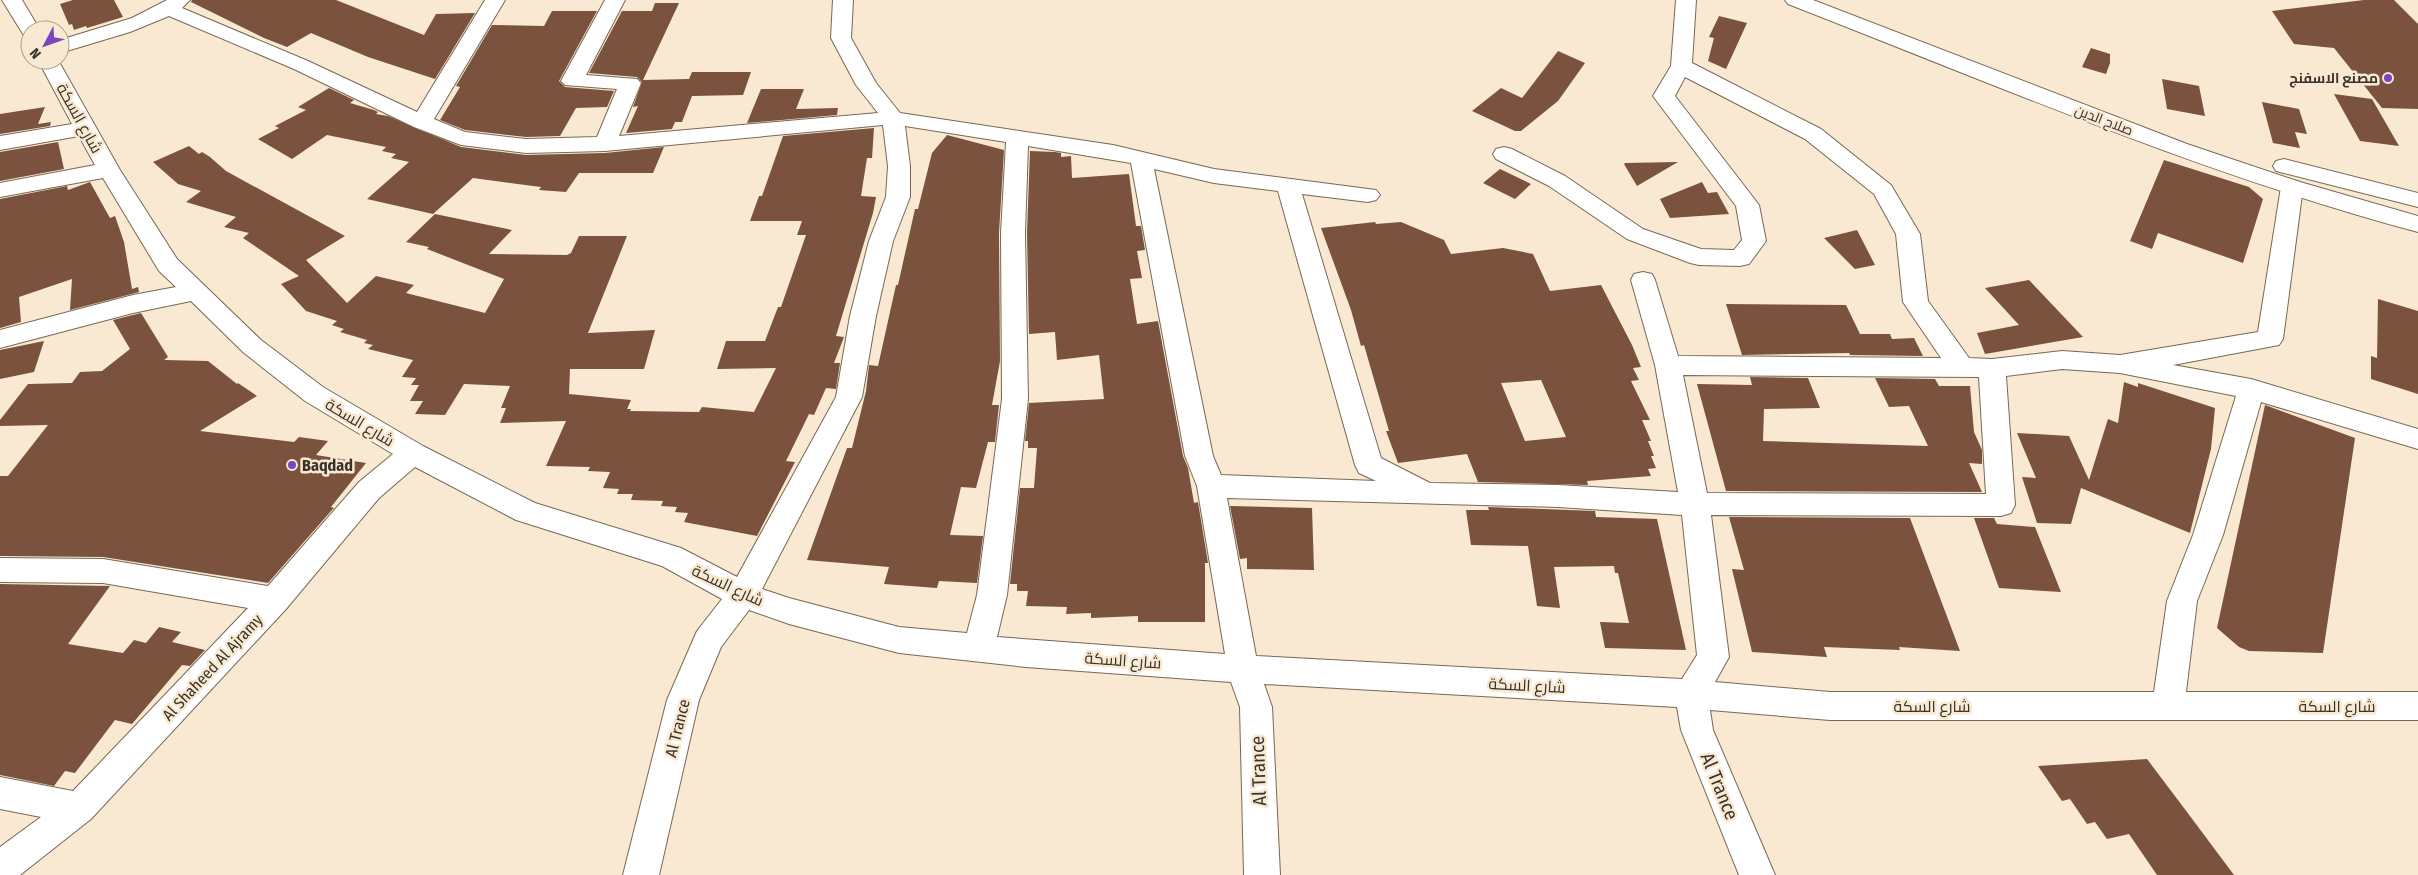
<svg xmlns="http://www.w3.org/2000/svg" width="2418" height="875" font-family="'Fira Sans Condensed',Cairo,sans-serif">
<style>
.building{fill:#7a523d;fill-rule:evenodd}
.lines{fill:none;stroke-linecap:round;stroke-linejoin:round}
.minor-casing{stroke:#776854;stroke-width:2}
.highway-casing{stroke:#776854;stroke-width:2}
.minor{fill:#fff;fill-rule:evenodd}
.highway{fill:#fff;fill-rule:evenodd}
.poi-dot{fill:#7a46bd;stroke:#f9e9d2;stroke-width:2}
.labels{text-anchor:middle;stroke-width:5;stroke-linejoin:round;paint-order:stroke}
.far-poi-label{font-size:14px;font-weight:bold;fill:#383229;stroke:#f9e9d2;text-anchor:end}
.far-street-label{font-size:14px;fill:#383229;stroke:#f9e9d2}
.street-label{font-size:16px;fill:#383229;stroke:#f9e9d2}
.poi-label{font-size:16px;font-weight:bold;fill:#383229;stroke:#f9e9d2;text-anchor:start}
.near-street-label{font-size:19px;fill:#383229;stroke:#f9e9d2}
</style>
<rect width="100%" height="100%" fill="#f9e9d2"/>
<!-- building -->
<path class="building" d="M73,0H114L123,17L87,28L86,26L74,30L72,24L69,25L60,4Z
M192,0H336L424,35L436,14L475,13L435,79L368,57L311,33L287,47L264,38L191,2Z
M2364,0H2394L2418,24V109L2382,108L2334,48L2294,44L2272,11Z
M655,3H679L643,80L689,79L692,72H751L743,95L692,96L682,122H675L672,129L626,133L638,106L633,107L642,82L637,77L589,73L622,11H652Z
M552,11H597L559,81L565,87L614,91L607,107L576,108L560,136L526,137L465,130L440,120L460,87L456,86L492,25L544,26Z
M1719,16L1747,23L1726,69L1708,61L1714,38L1709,37Z
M2091,48L2110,54V63L2106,74L2082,67Z
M1558,51L1585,63L1558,101L1521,131H1515L1472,111L1501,88L1522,98Z
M2162,79L2199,86L2205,116L2167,109Z
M329,88L354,100L350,103L374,110L378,112L376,114L388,116L461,147L526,155L605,153L664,147L653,173H579L566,192L539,190L541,187L473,178L433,214L367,199L409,162L391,158L396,154L382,151L386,147L327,135L292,159L258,139L279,128L275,126L306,110L298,107Z
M761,89H804L796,109L838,108L837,115L747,123Z
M2334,94L2372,99L2399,146L2360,141Z
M2262,102L2299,109L2307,134L2295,132L2300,148L2273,143Z
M45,107L38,124L51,122L50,126L0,134V114Z
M874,128L872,158H867L861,196L876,197L873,213L836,336L844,337L834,363H840L836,389L826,388L814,415L809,414L786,461L795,462L757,536L684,522L688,513L675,512L677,507L661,506L663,501L631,500L633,494H617L619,489L603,488L610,472L588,471L590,467L546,466L566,421L500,423L506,408H501L510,386L464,384L445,415L415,414L423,401H410L419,385H411L416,378L402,377L413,360L368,349L373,345L364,343L367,340L340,332L344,329L332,325L337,321L306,311L281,284L299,276L243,238L249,233L224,227L236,217L186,202L201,191L178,184L153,162L189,146L199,154L202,152L210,157L226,171L345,236L306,260L347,303L376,276L414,285L406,293L485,313L504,279L427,249L429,247L406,242L435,214L512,230L489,254L567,255L571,253L579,236H627L588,333L655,330L644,369H570L569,394L631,400L627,409H631L630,411L699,412L702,407L754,412L776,368L717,369L726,341H765L778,307H781L806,235H797L802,221H750L759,196H762L783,136Z
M947,135L1004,150L999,233L1000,361L992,405H999L995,442H988L976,488L961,487L950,535L983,536L977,583L939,581L937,588L884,584L889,567L807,560L847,448H852L866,391L869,365L878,366L896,285H898L915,209H918L932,153Z
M58,142L64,169L0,181V152Z
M1030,151L1055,152L1061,153V157L1071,156L1072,178L1129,174L1136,226H1141L1145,250L1137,251L1142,278L1130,279L1137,324L1158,321L1183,456L1188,468L1194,503L1198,502L1208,563H1205V622H1138V616L1091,618V613L1066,614L1067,607L1026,606L1028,591H1017V584H1010L1020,488H1034L1037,448H1028V441H1025L1029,403L1104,399L1099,355L1057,360L1055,332L1029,334L1027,233Z
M2164,160L2249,187L2263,199L2243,263L2158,233L2152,249L2130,241Z
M1678,162L1637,186L1624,164L1625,163Z
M1500,169L1531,184L1515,199L1483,183Z
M90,182L110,218L115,216L124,242L132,289L138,287L139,292L70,310L72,279L19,297L21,322L0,328V199L67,186L68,190Z
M1702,182L1708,193L1717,192L1729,214L1670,218L1660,199Z
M1375,222L1376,224L1401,222L1444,240L1451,254L1503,248L1533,254L1550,291L1601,285L1632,345L1641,367L1633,368L1639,380L1631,381L1650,420H1642L1651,441H1648L1654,456H1651L1656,468L1648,469L1651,476L1587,481L1588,485L1478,482L1467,454L1398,463L1386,431H1389L1364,345L1361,346L1351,310L1321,228ZM1541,380L1566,437L1525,441L1501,383Z
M1857,230L1875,265L1855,269L1824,238Z
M2029,280L2083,337L1985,354L1977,333L2019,325L1985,288Z
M2378,299L2418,311V394L2371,379V356L2377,358Z
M1726,304L1846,305L1860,334H1890L1892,339L1914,338L1923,356L1850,355L1849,353L1742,355Z
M141,313L168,357L164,360L208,361L237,384L238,383L257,396L200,431L294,442L299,437L328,441L316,455L366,463L331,507L334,508L331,511L268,583L103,557L0,556V476H8L48,425L0,426V420L28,384L72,383L80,372L102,371L130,349L113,320Z
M44,341L34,372L0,379V350Z
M1750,377L1808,378L1820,408L1764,409L1763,441L1928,446L1909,406L1889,407L1875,378L1935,379L1939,386H1970L1974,432L1982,450V464L1969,463L1982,492L1726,491L1697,384L1752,385Z
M2124,382L2138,387V383L2215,408L2211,449L2190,533L2081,488L2071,524L2037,523L2022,477L2036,478L2017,433L2069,436L2089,480L2108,419L2118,423Z
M2265,405L2355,438L2323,653L2249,651L2239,647L2217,628Z
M1230,506L1312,508L1314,570L1247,569V558L1240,559Z
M1488,507L1595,511L1596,517L1657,519L1686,650L1605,648L1600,622L1629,623L1618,573H1615L1614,566L1554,567L1560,608L1537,606L1528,546L1471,545L1466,510H1489Z
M1729,517L1910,518L1960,651L1899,647L1900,650L1824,647L1827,657L1752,652L1732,569L1744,570Z
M1974,518H1994L1997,524L2035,527L2061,592L1999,588Z
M0,584L110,586L68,644L123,653L134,640L146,643L159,627L181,632L172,642L205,650L190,666L182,665L132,724L115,720L75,773L65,771L54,786L0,775Z
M2147,759L2187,812L2234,875H2157L2129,834L2107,839L2095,822L2087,824L2070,799L2062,801L2038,766Z"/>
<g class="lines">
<defs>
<path id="minor" d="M2,0H22L40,30H30V36L23,34Z
M167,0H190L182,8L308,61L417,112L485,0H505L434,119L465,132L526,139L597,137L617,89L565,85L561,81L605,0H625L586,75L637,79L641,83L619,136L878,113L856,85L831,38L833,0H853L851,38L876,83L900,113L1113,145L1214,169L1376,190L1380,195L1376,200L1368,202L1302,194L1381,458L1430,483L1558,485L1678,492L1655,365L1631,280L1634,274L1643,272L1652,274L1655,280L1678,356L1941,358L1903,302L1896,234L1874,194L1805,139L1685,77L1675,96L1759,205L1766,241L1749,264L1740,266L1699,265L1690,263L1627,239L1549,186L1496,159L1493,154L1496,149L1504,147L1512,149L1565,176L1643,229L1701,249L1734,250L1742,240L1736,206L1653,96L1671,66L1676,0H1696L1692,63L1821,129L1891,185L1920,234L1928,301L1969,358L1992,359L2062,351L2120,355L2258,332L2281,187L2284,182L2292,180L2300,182L2303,187L2283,339L2279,345L2173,365L2251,379L2418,429V449L2261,402L2223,535L2197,601L2186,692H2418V720H1830L1710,710L1713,730L1775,875H1739L1681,730L1677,707L1264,684L1272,707L1280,875H1244L1240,707L1231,682L1026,667L899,653L789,624L749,610L721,647L699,700L659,875H623L667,700L697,631L722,599L662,566L516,520L415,467L379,498L286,609L91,819L20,875H0V847L41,817L0,809V777L73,791L248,608L103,583L0,582V558L103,559L268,586L359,482L393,454L305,401L243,352L191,301L133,313L0,348V330L133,295L176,287L159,271L103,178L0,197V183L95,165L79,136L0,150V136L72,124L38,60H58L120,170L177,259L261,340L323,387L423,446L535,503L681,548L737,577L836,397L850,316L869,241L886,197L888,166L883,125L605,151L526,153L461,145L414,127L294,69L169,16L130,32L60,53V40L132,18ZM905,126L1006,142L1001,233L1002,399L977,595L967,633L899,627L789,598L762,589L862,397L876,316L893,241L910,197V166ZM1028,146L1131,163L1185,456L1197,486L1225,654L997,637L1007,595L1028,399L1025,233ZM1154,169L1214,183L1278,191L1355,465L1359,473L1376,481L1221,475L1213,456ZM2062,369L2120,373L2236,396L2193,535L2167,601L2154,692H1830L1715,682L1729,657L1711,515L2001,516L2011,513L2015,505L2006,376ZM1683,375L1979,377L1986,494L1707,493ZM1227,498L1558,507L1682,515L1697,655L1682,679L1256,656Z"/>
<path id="highway" d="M1785,0H1813L2187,144L2300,182L2418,216V232C2202,174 1996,85 1788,4Z
M2284,159L2418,193V207L2276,171L2273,166L2276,161Z"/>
</defs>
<!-- minor casing -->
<use href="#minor" class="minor-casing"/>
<!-- highway casing -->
<use href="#highway" class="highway-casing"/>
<!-- minor -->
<use href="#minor" class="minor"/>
<!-- highway -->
<use href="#highway" class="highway"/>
</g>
<!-- markers -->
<g class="poi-dot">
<circle cx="2388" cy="78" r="5"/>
<circle cx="292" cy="465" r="5"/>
</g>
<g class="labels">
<!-- far-poi labels -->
<g class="far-poi-label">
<text x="2378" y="83">مصنع الاسفنج</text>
</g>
<!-- far-street labels -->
<g class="far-street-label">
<text transform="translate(2104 120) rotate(21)" y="5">صلاح الدين</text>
</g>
<!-- street labels -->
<g class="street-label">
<text transform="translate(80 118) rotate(61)" y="6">شارع السكة</text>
<text transform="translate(360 422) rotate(31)" y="6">شارع السكة</text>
<text transform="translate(728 585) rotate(25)" y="6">شارع السكة</text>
<text transform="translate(1123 660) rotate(4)" y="6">شارع السكة</text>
<text transform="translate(212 667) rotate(-47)" y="6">Al Shaheed Al Ajramy</text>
<text transform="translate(1527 685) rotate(3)" y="6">شارع السكة</text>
<text x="1932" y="712">شارع السكة</text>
<text x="2337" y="712">شارع السكة</text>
<text transform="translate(677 728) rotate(-76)" y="6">Al Trance</text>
</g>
<!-- poi labels -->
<g class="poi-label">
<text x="302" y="471">Baqdad</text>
</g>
<!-- near-street labels -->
<g class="near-street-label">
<text transform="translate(1258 771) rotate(-92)" y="7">Al Trance</text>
<text transform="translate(1720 786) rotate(68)" y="7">Al Trance</text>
</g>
</g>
<!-- north arrow -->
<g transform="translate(45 45) rotate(229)"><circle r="24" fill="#f9e9d2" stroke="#aca08e"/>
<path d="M0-4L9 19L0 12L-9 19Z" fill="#7a46bd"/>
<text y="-8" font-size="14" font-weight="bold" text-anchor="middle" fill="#383229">N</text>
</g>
</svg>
